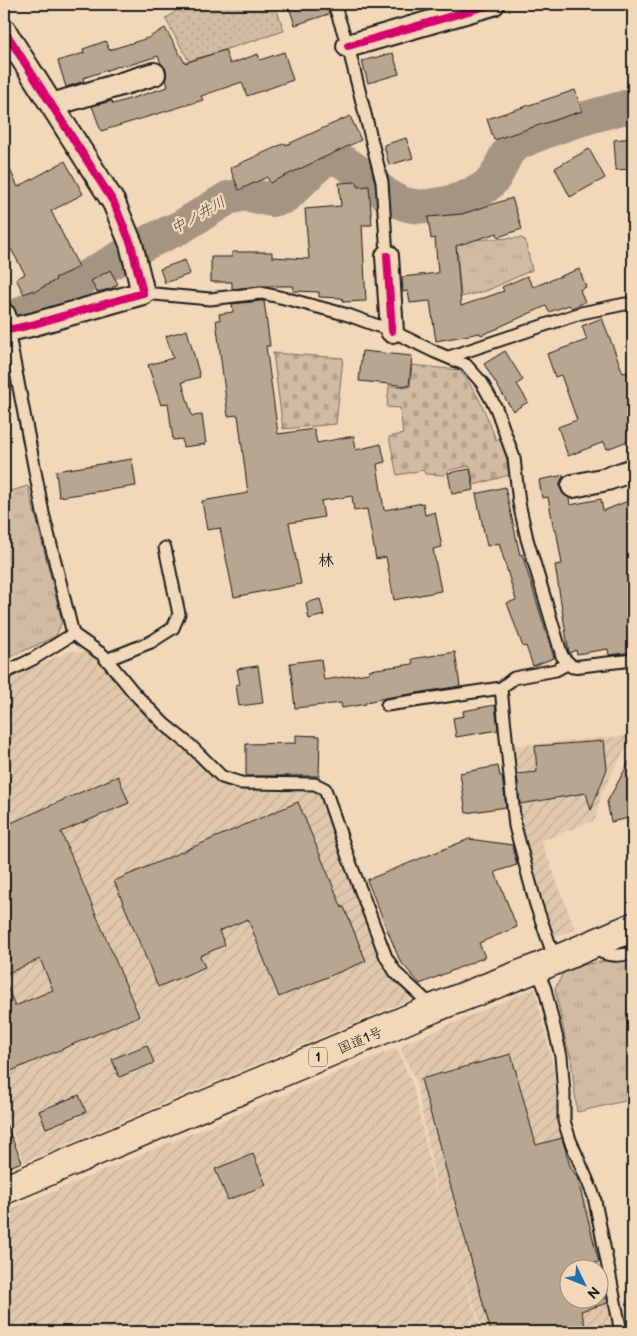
<svg xmlns="http://www.w3.org/2000/svg" width="637" height="1336" font-family="'Balsamiq Sans','Klee One',sans-serif">
<style>
.industrial{fill:url(#industrial-furrows);fill-rule:evenodd}
.grass{fill:url(#grass-tufts);stroke:#776c5f}
.cemetery{fill:url(#cemetery-stones);stroke:#776c5f}
.park{fill:url(#park-dots);stroke:#776c5f}
.lines{fill:none;stroke-linecap:round;stroke-linejoin:round}
.river{stroke:#a69482;stroke-width:34}
.building{fill:#b9a690;stroke:#1c1c1c}
.lane-casing{stroke:#1c1c1c;stroke-width:15}
.street-casing{stroke:#1c1c1c;stroke-width:26}
.highway-casing{stroke:#1c1c1c;stroke-width:31}
.lane{stroke:#f2d7b9;stroke-width:11}
.street{stroke:#f2d7b9;stroke-width:22}
.highway{stroke:#f2d7b9;stroke-width:28}
.cycleway-casing{stroke:#f2d7b9;stroke-width:11}
.cycleway{stroke:#d6006c;stroke-width:8}
.labels{text-anchor:middle;stroke-width:4.5;stroke-linejoin:round;paint-order:stroke}
.shield{fill:#f2d7b9;stroke:#5c544b;stroke-width:1}
.shield-label{font-size:12px;font-weight:bold;fill:#1c1c1c}
.street-label{font-size:14px;fill:#1c1c1c;stroke:#f2d7b9}
.water-label{font-size:15px;font-style:italic;fill:#4c4640;stroke:#f2d7b9}
.quarter-label{font-size:16px;font-weight:bold;fill:#1c1c1c;stroke:#f2d7b9}
</style>
<defs>
<pattern id="industrial-furrows" width="10" height="10" patternUnits="userSpaceOnUse" patternTransform="scale(1.25)"><rect width="10" height="10" fill="#e1c8ad"/><path d="M-1 1l2-2M0 10L10 0M9 11l2-2" fill="none" stroke="#c0ab94"/></pattern>
<pattern id="grass-tufts" width="24" height="20" patternUnits="userSpaceOnUse" patternTransform="scale(1.25)"><rect width="24" height="20" fill="#d2bba2"/><path d="M3 7l-1-3M5 7V3M7 7l1-3M15 17l-1-3M17 17v-4M19 17l1-3" fill="none" stroke="#b4a08b"/></pattern>
<pattern id="cemetery-stones" width="16" height="16" patternUnits="userSpaceOnUse" patternTransform="scale(1.25)"><rect width="16" height="16" fill="#d2bba2"/><path d="M2 7V4a2 2 0 0 1 4 0v3zM10 15v-3a2 2 0 0 1 4 0v3z" fill="#b4a08b"/></pattern>
<pattern id="park-dots" width="8" height="8" patternUnits="userSpaceOnUse" patternTransform="scale(1.25)"><rect width="8" height="8" fill="#d2bba2"/><path d="M2 2h.1M6 6h.1" fill="none" stroke="#b4a08b" stroke-width="1.8" stroke-linecap="round"/></pattern>
</defs>
<rect width="100%" height="100%" fill="#f2d7b9"/>
<filter id="ink" filterUnits="userSpaceOnUse"><feTurbulence type="fractalNoise" baseFrequency=".02" numOctaves="2"/><feDisplacementMap in="SourceGraphic" scale="10" xChannelSelector="R" yChannelSelector="G"/><feConvolveMatrix kernelMatrix="1 2 1 2 8 2 1 2 1" color-interpolation-filters="sRGB"/></filter>
<g filter="url(#ink)">
<!-- industrial -->
<path class="industrial" d="M69,651L92,653L131,701L193,753L215,779L231,787L312,790L323,796L383,964L397,983L412,994L413,998L24,1162L4,1109V681Z
M633,735L602,792L595,820L541,841L575,929L555,937L527,851L522,820L515,746Z
M535,988L553,1067L560,1126L587,1200L615,1332H483L452,1240L481,1332H4V1212L391,1050H397L399,1053L413,1086L437,1196H438L416,1081L401,1050L404,1044ZM570,1268H600V1298H570Z"/>
<!-- grass -->
<path class="grass" d="M521,238L525,240L532,270L486,291L461,297L456,240Z
M28,486L62,622L56,636L4,660V493Z
M633,956V1099L577,1112L571,1058L566,1042L555,989L563,973L583,965Z"/>
<!-- cemetery -->
<path class="cemetery" d="M273,353L343,358L336,424L283,429Z
M412,365L459,370C479,393 485,412 496,440L500,438L506,455L509,475L474,485L470,466L450,470L444,475L425,474L424,470L397,475L389,437L403,434L400,408L387,407L389,386L410,387Z"/>
<!-- park -->
<path class="park" d="M184,4H275L284,31L189,61L165,18L170,16Z"/>
<g class="lines">
<!-- river -->
<path class="river" d="M19,315L146,243L181,227L228,198L246,194L272,200L285,197L321,162L331,157C362,166 379,198 408,205C430,211 482,197 495,177C505,162 503,150 521,142C556,125 596,115 633,105"/>
</g>
<!-- building -->
<path class="building" d="M288,4H327L329,14L295,25Z
M165,28L185,63L225,50L230,64L258,54L260,60L284,52L293,80L247,96L242,82L201,96L203,100L101,131L92,106L112,101L113,104L168,87L166,79V70L161,63L158,56L126,66L125,64L83,78L84,81L66,87L58,61L84,53L83,49L106,41L109,50L148,38Z
M393,53L399,74L368,83L362,61Z
M575,90L582,111L494,140L487,119Z
M350,116L361,140L270,183L267,177L239,190L230,168L285,143L286,145Z
M406,138L413,158L389,165L384,145Z
M633,138V169L616,170L614,140Z
M589,149L605,178L570,197L555,168Z
M4,157L18,187L65,161L83,194L51,211L79,267L55,278L56,280L34,292L33,290L24,294L16,279L25,274L11,249L4,251Z
M357,182L358,187L369,186L372,225H362L366,301L343,302L342,298L319,297V292L293,291L294,286H260L232,289V282H211V257H232V252H272V257L309,259L305,209L341,206L339,183Z
M512,198L522,229L498,237L497,233L456,246L461,306L504,291L502,287L527,276L533,287L579,269L586,287L580,290L585,302L572,308L569,305L549,312L546,306L499,327V328L481,335L480,333L436,341L430,301L410,303L408,291L403,292L402,277L438,273L435,238L431,239L428,217L462,214Z
M185,260L190,274L165,283L160,269Z
M110,270L118,284L110,289L97,292L91,281Z
M261,301H264L270,346H266L278,434L314,429L317,443L354,436L356,450L381,444L385,462L377,464L384,510L423,503L425,515L435,512L442,547L433,549L441,591L394,600L386,557L376,559L367,509L354,511L352,496L321,501L324,517L289,523L301,584L234,597L220,528L207,530L202,501L248,493L238,415L228,416L216,320H220L219,314L233,312L232,304Z
M602,318L623,373L627,372L633,387L630,388L631,393L627,394L633,412V439L607,449L604,442L568,456L558,427L577,420L561,375L555,377L547,354L587,340L582,326Z
M187,330L200,377L182,382L192,416L202,415L206,444L183,447L182,439L173,440L168,403L161,405L148,365L173,358L166,336Z
M362,351L412,356L409,386L359,381Z
M505,351L523,380L517,384L528,402L513,411L484,364Z
M132,459L136,486L59,497L56,471Z
M470,469L474,490L452,494L448,473Z
M564,475L560,482V488L563,494L569,498L570,505L601,499L603,511L633,499V522L627,524L633,559V652L609,655L608,649L577,654L576,650L569,653L555,565L562,564L556,529L554,530L548,497L542,498L539,480Z
M505,487L520,555L522,554L554,658L533,666L526,646L523,647L507,603L516,600L499,543L487,546L476,494Z
M320,599L324,615L309,619L306,603Z
M455,652L460,686L386,698L366,702V704L342,708L341,703L295,708L290,663L321,659L324,680L369,673V670L413,664L412,659Z
M258,666L263,703L239,706L236,685L240,684L237,669Z
M495,705L498,730L456,737L453,718L464,716L463,711Z
M296,735L320,736L319,776H246V744L296,743Z
M604,741L607,769L591,810L586,793L520,804L517,774L537,772L535,746Z
M633,755V817L611,822L607,802Z
M498,766L500,776H502L506,807L466,813L460,773Z
M118,776L129,803L61,832L139,1016L4,1074V979L15,1006L53,990L40,959L4,975V826Z
M298,802L342,908L344,907L366,961L279,997L248,919L219,931L225,945L200,956L205,967L158,987L114,881Z
M469,839L512,845L517,865L495,872L517,927L479,943L485,957L420,984L400,961L367,880Z
M147,1045L154,1063L119,1077L112,1059Z
M511,1054L536,1145L562,1138L570,1166L577,1177L599,1262L591,1264L592,1268H570V1298H607L608,1303L581,1311L587,1332H491L421,1079Z
M79,1095L86,1112L46,1128L39,1111Z
M4,1119L22,1162L4,1169Z
M253,1154L266,1185L228,1200L215,1169Z"/>
<g class="lines">
<defs>
<path id="lane" d="M334,4L348,46L382,182L387,256
M143,293L210,299L261,293L284,298L348,315L392,331L435,352L466,365L482,383L496,408L514,458L519,503L527,539L562,656L572,667L633,660
M449,357L581,313L625,304H633
M73,634L103,655L135,694L164,724L190,745L222,777L241,783L315,784L325,789L348,857L386,957L396,973L434,1008
M106,660L151,642L173,628L179,614L165,548
M4,673L33,659L73,634L43,513L8,330
M501,688L515,826L536,905L555,960
M387,705L501,688L514,678L556,670L569,663
M590,947C608,956 614,957 633,953
M537,969L545,989L561,1056L564,1093V1121L570,1140L594,1196L621,1332"/>
<path id="street" d="M4,30L114,203L131,244L143,293L31,325L8,330L4,315
M348,46L493,4
M52,105L154,74
M387,256L392,331
M573,486L607,479L633,470"/>
<path id="highway" d="M4,1190L434,1008L537,968L633,927"/>
</defs>
<!-- lane casing -->
<use href="#lane" class="lane-casing"/>
<!-- street casing -->
<use href="#street" class="street-casing"/>
<!-- highway casing -->
<use href="#highway" class="highway-casing"/>
<!-- lane -->
<use href="#lane" class="lane"/>
<!-- street -->
<use href="#street" class="street"/>
<!-- highway -->
<use href="#highway" class="highway"/>
<defs>
<path id="cycleway" d="M4,30L114,203L131,244L143,293L31,325L8,330L4,315
M348,46L493,4
M387,256L392,331"/>
</defs>
<!-- cycleway casing -->
<use href="#cycleway" class="cycleway-casing"/>
<!-- cycleway -->
<use href="#cycleway" class="cycleway"/>
</g>
</g>
<g class="labels">
<!-- shield labels -->
<rect class="shield" x="309" y="1047.5" width="18" height="19" rx="4"/>
<g class="shield-label">
<text x="318" y="1061">1</text>
</g>
<!-- street labels -->
<g class="street-label">
<text transform="translate(360 1040) rotate(-23)" y="5">国道1号</text>
</g>
<!-- water labels -->
<g class="water-label">
<text transform="translate(198 215) rotate(-29)" y="5">中ノ井川</text>
</g>
<!-- quarter labels -->
<g class="quarter-label">
<text x="326" y="566">林</text>
</g>
</g>
<!-- margin -->
<rect width="637" height="1336" fill="none" stroke="#f2d7b9" stroke-width="20"/>
<rect x="10" y="10" width="617" height="1316" fill="none" stroke="#1c1c1c" stroke-width="2" filter="url(#ink)"/>
<!-- north arrow -->
<g transform="translate(584 1284) rotate(133)"><circle r="24" fill="#f2d7b9" stroke="#9c8c7a"/>
<path d="M0-4L9 19L0 12L-9 19Z" fill="#1f6fb2"/>
<text y="-8" font-size="14" font-weight="bold" text-anchor="middle" fill="#1c1c1c">N</text>
</g>
</svg>
